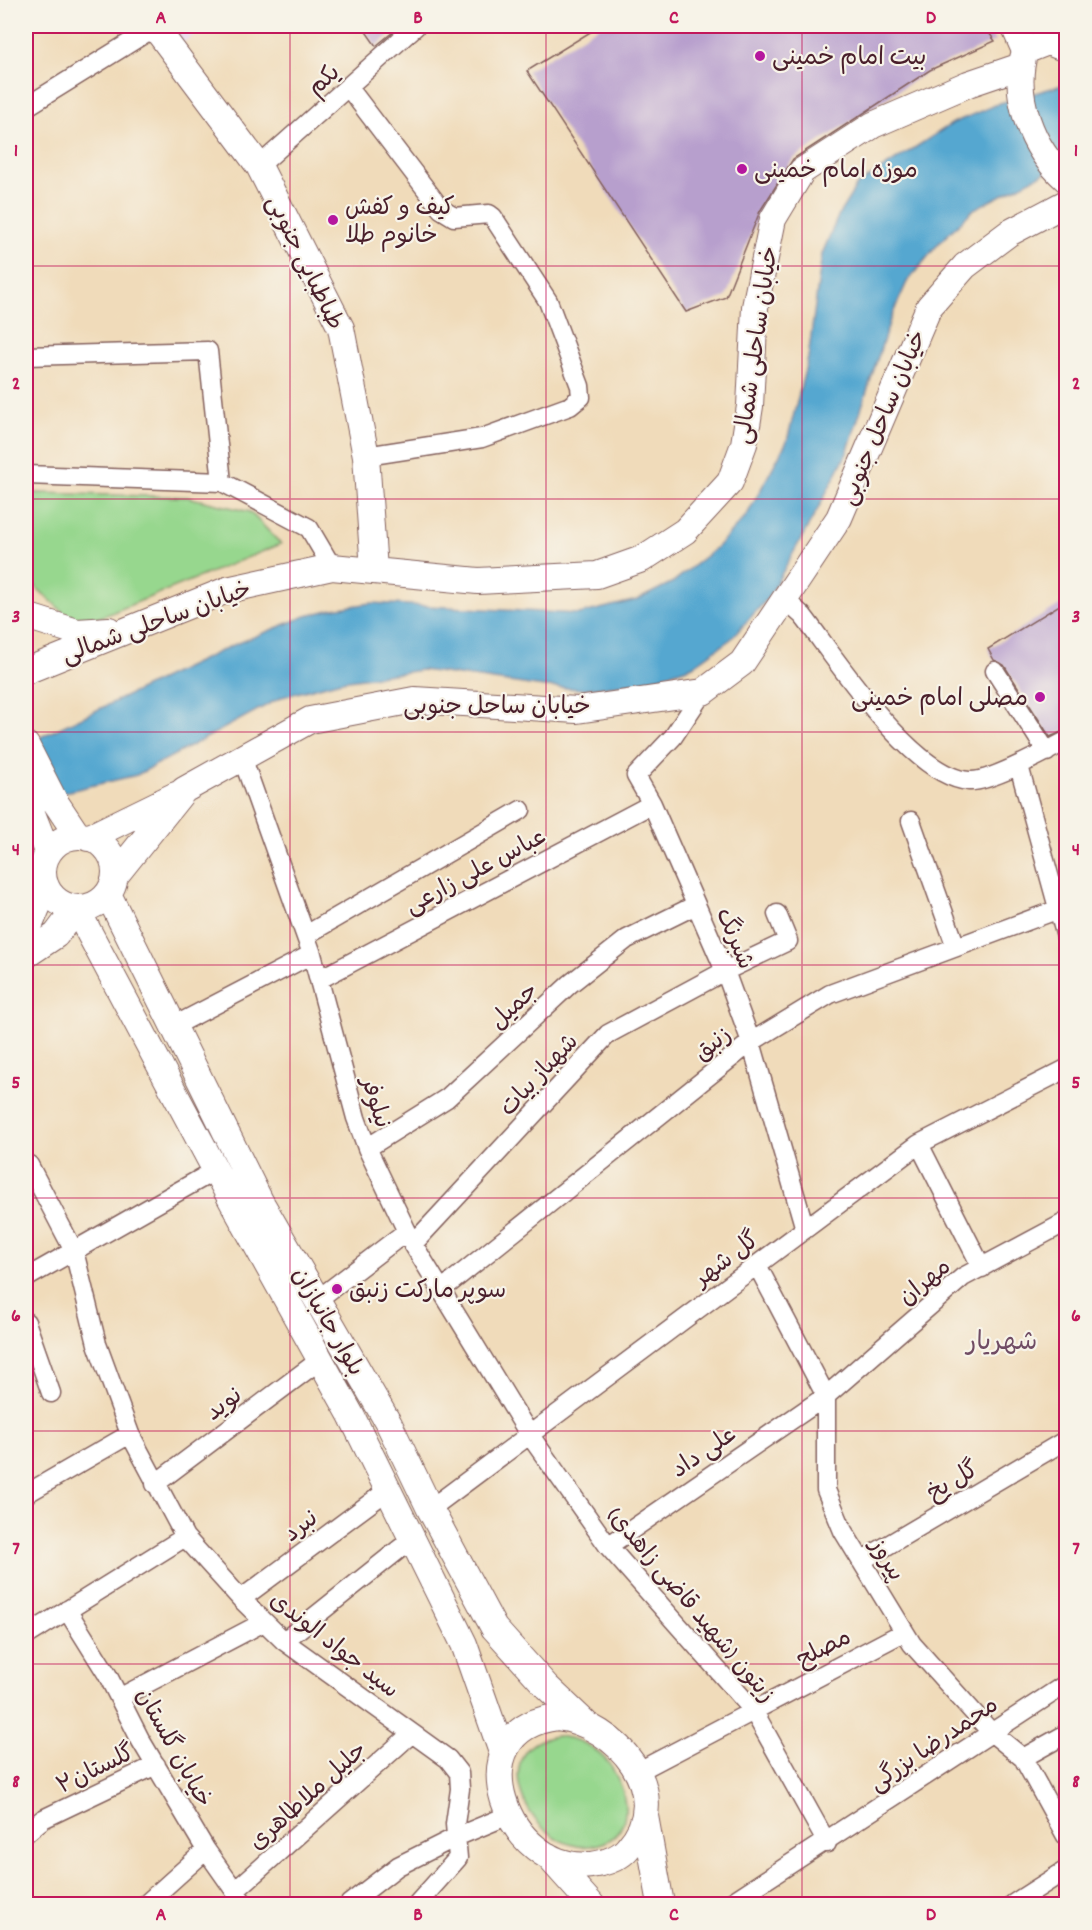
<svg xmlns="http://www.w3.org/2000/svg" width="1092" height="1930" font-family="Dekko,'Playpen Sans Arabic',sans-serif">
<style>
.built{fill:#e3d3f2}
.green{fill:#97d78e;stroke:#707b5c;stroke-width:1.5}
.water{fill:#55a7d0;stroke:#50637e;stroke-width:1.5}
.building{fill:#b79fcd}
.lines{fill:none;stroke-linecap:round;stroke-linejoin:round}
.street-casing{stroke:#84615d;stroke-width:21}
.secondary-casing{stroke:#84615d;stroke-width:28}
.street{stroke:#fff;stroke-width:18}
.secondary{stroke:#fff;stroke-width:26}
.grid{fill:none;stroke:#c2185b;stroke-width:1.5;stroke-opacity:0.55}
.poi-dot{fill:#b5179e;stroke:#f7f3e8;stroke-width:2}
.labels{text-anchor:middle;stroke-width:4.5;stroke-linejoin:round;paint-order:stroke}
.poi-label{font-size:24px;fill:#4a1f2b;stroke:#f7f3e8;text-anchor:start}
.street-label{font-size:24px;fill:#4a1f2b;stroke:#f7f3e8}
.neighbourhood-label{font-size:26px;fill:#704c64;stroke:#f7f3e8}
.neatline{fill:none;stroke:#c2185b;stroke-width:2}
.grid-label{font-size:20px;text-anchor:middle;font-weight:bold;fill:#c2185b}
</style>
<rect width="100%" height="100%" fill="#f7f3e8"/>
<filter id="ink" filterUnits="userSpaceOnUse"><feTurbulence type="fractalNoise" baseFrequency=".0167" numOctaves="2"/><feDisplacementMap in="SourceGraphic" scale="12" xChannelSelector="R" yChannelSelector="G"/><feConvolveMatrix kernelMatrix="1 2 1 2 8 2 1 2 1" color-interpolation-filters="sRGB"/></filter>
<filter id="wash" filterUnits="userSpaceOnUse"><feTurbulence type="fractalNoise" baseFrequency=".008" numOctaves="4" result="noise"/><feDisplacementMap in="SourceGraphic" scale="24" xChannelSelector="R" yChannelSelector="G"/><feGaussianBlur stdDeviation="1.35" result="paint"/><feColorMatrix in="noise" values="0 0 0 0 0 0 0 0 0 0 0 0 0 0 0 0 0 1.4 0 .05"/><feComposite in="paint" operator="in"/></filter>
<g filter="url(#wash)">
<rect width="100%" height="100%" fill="#f0dbba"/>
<!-- built -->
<path class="built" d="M165,26H210L180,44Z"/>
<!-- green -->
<path class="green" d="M37,493L187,497L250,512L281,544L101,617L79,621L64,613L26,578V494Z
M557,1736C573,1738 587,1742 599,1753C625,1775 643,1835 596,1845C533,1860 479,1745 557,1736Z"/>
<!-- water -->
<path class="water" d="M1066,84V162L974,209L939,243L907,282L890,320L847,453L819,507L768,598L731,639L693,666L642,683L582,689L544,687L422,670L341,681L282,697L137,775L56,794L26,809V744L231,646L306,616L333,609L371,603L579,614L637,600L673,582L716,548L747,515L787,441L808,358L822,254L839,214L857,185L953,123L1000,103Z"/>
<g id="blocks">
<!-- building -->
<path class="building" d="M362,26H400L376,46Z
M600,26H984L995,41L930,70L793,159L760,211L726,297L686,312L527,71Z
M1066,601V730L1050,737L1004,665L994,660L988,649Z"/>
</g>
</g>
<g filter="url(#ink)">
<use href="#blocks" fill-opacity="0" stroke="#84615d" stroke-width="1.5"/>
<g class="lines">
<defs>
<path id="street" d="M349,88L441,209L454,217L489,214L493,217L548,301L580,386L581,397L570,406L482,438L366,456
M26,107L155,27
M259,166L416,26
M26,356L208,351L222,482
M26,475L222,482L309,528L332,567
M784,599L803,616C837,660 912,777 969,781C989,783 1047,751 1066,741
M995,671L1047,752
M703,692L673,737L636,776L652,804L725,971L751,1042L805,1229
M242,757L312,954L356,1118L367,1148L413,1244L529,1434L608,1546L753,1710L827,1843
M1019,766L1066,937
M911,821L956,947
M306,935L521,810
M320,979L652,804
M174,1026L312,954
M919,1144L982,1268
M367,1148L447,1098L570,984L627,939L696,905
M26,1165H29L74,1251L97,1344L130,1434L185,1537L241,1599L284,1641L448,1759L459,1773L460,1789L455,1824L458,1858L417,1904
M413,1244L608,1034L725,971L788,941L777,914
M757,1265L826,1396V1490L843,1531L912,1644L991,1732L1023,1758L1066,1836
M26,1278L216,1170
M440,1291L751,1042L830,994L1059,909L1066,913
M317,1300L407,1231
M26,1322L51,1393
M155,1484L320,1360
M26,1494L130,1434
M430,1509L919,1144L1066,1069
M608,1546L826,1396L963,1277L1066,1222
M861,1561L1066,1440
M241,1599L388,1490
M67,1610L107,1674L141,1741L206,1850L244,1904
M26,1636L185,1537
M284,1641L412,1539
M119,1698L264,1622
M1023,1758L1066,1734
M637,1772L904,1632
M26,1833L43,1819L156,1765
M235,1891L411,1734
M146,1904L206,1850
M349,1904L398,1866L456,1837L509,1815
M729,1904L1066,1684
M1013,1904L1066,1870"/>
<path id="secondary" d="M154,26L259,166L341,328L366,456L374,570
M1014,26L1025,51
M1066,49L1048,42L1025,51C1011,96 1032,149 1066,179
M26,616L77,632L109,630
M26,671L227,590L332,567L478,581L597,575L642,559L685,531L730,482L744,444L750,406L755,307L773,219L802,171L873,125L968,84L1021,66
M26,745L54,800L78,836
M26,798L48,854
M43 872a36 36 0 1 1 72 0a36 36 0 1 1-72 0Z
M88,838L176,795
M115,876L184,790L310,720L414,700L577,710L703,692L742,663L839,518L929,307L965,266L1009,233L1066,203
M108,894L260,1201L389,1424L430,1509L494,1628L547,1687L585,1723
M26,927L31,922L46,886
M26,955L56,935L76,908L233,1203L351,1415L464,1644L503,1755
M557,1717C616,1723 677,1794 628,1848C619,1859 605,1863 591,1865C507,1875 453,1730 557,1717Z
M645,1816L661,1904
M548,1856L591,1904"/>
</defs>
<!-- street casing -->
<use href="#street" class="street-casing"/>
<!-- secondary casing -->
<use href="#secondary" class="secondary-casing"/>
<!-- street -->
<use href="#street" class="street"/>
<!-- secondary -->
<use href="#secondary" class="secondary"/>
</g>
</g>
<!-- grid -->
<path class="grid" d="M290,26V1904M546,26V1904M802,26V1904M26,266H1066M26,499H1066M26,732H1066M26,965H1066M26,1198H1066M26,1431H1066M26,1664H1066"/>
<!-- markers -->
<g class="poi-dot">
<circle cx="760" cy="56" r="6"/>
<circle cx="742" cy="169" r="6"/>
<circle cx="333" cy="220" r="6"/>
<circle cx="1040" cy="697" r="6"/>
<circle cx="337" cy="1289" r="6"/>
</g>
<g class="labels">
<!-- poi labels -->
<g class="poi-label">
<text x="772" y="64">بیت امام خمینی</text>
<text x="754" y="177">موزه امام خمینی</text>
<text x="345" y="214">کیف و کفش<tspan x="345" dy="28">خانوم طلا</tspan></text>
<text x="1028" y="705" text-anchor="end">مصلی امام خمینی</text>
<text x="349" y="1297">سوپر مارکت زنبق</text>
</g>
<!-- street labels -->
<g class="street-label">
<text transform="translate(323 79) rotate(-41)" y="8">یکم</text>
<text transform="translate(306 262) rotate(64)" y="8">طباطبایی جنوبی</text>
<text transform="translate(755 345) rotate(-82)" y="8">خیابان ساحلی شمالی</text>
<text transform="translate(882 417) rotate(-67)" y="8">خیابان ساحل جنوبی</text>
<text transform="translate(156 621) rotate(-20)" y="8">خیابان ساحلی شمالی</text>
<text x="497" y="713">خیابان ساحل جنوبی</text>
<text transform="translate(475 870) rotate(-28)" y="8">عباس علی زارعی</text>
<text transform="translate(736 938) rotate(67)" y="8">شبرنگ</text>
<text transform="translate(513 1005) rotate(-43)" y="8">جمیل</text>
<text transform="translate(712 1043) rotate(-39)" y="8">زنبق</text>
<text transform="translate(538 1074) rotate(-47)" y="8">شهباز بیات</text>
<text transform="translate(377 1102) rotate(73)" y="8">نیلوفر</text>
<text transform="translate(726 1258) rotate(-37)" y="8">گل شهر</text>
<text transform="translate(924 1281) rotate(-39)" y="8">مهران</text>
<text transform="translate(329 1321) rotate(60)" y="8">بلوار جانبازان</text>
<text transform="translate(223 1403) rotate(-37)" y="8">نوید</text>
<text transform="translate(703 1451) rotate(-34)" y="8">علی داد</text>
<text transform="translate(952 1480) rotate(-30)" y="8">گل یخ</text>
<text transform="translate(300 1525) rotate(-37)" y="8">نبرد</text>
<text transform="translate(888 1559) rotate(59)" y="8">پیروز</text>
<text transform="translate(692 1604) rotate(50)" y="8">زیتون (شهید قاضی زاهدی)</text>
<text transform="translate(335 1644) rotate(38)" y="8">سید جواد الوندی</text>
<text transform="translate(823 1647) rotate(-27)" y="8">مصلح</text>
<text transform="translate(933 1743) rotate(-34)" y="8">محمدرضا بزرگی</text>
<text transform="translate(175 1747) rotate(61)" y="8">خیابان گلستان</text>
<text transform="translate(95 1768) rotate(-26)" y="8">گلستان۲</text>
<text transform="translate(307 1795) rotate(-42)" y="8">جلیل ملاطاهری</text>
</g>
<!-- neighbourhood labels -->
<g class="neighbourhood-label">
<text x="1002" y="1349">شهریار</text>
</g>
</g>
<!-- margin -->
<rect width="1092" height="1930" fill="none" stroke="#f7f3e8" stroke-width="66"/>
<rect x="33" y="33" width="1026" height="1864" class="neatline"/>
<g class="grid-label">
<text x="161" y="23">A</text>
<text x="418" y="23">B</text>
<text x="674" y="23">C</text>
<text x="931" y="23">D</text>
<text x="16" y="156">1</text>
<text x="1076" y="156">1</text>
<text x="16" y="389">2</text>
<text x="1076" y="389">2</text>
<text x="16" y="622">3</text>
<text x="1076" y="622">3</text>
<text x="16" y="855">4</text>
<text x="1076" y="855">4</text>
<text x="16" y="1088">5</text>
<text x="1076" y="1088">5</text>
<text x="16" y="1321">6</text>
<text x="1076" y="1321">6</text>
<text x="16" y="1554">7</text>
<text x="1076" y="1554">7</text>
<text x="16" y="1787">8</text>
<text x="1076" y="1787">8</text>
<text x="161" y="1920">A</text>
<text x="418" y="1920">B</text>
<text x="674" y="1920">C</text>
<text x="931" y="1920">D</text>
</g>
</svg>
